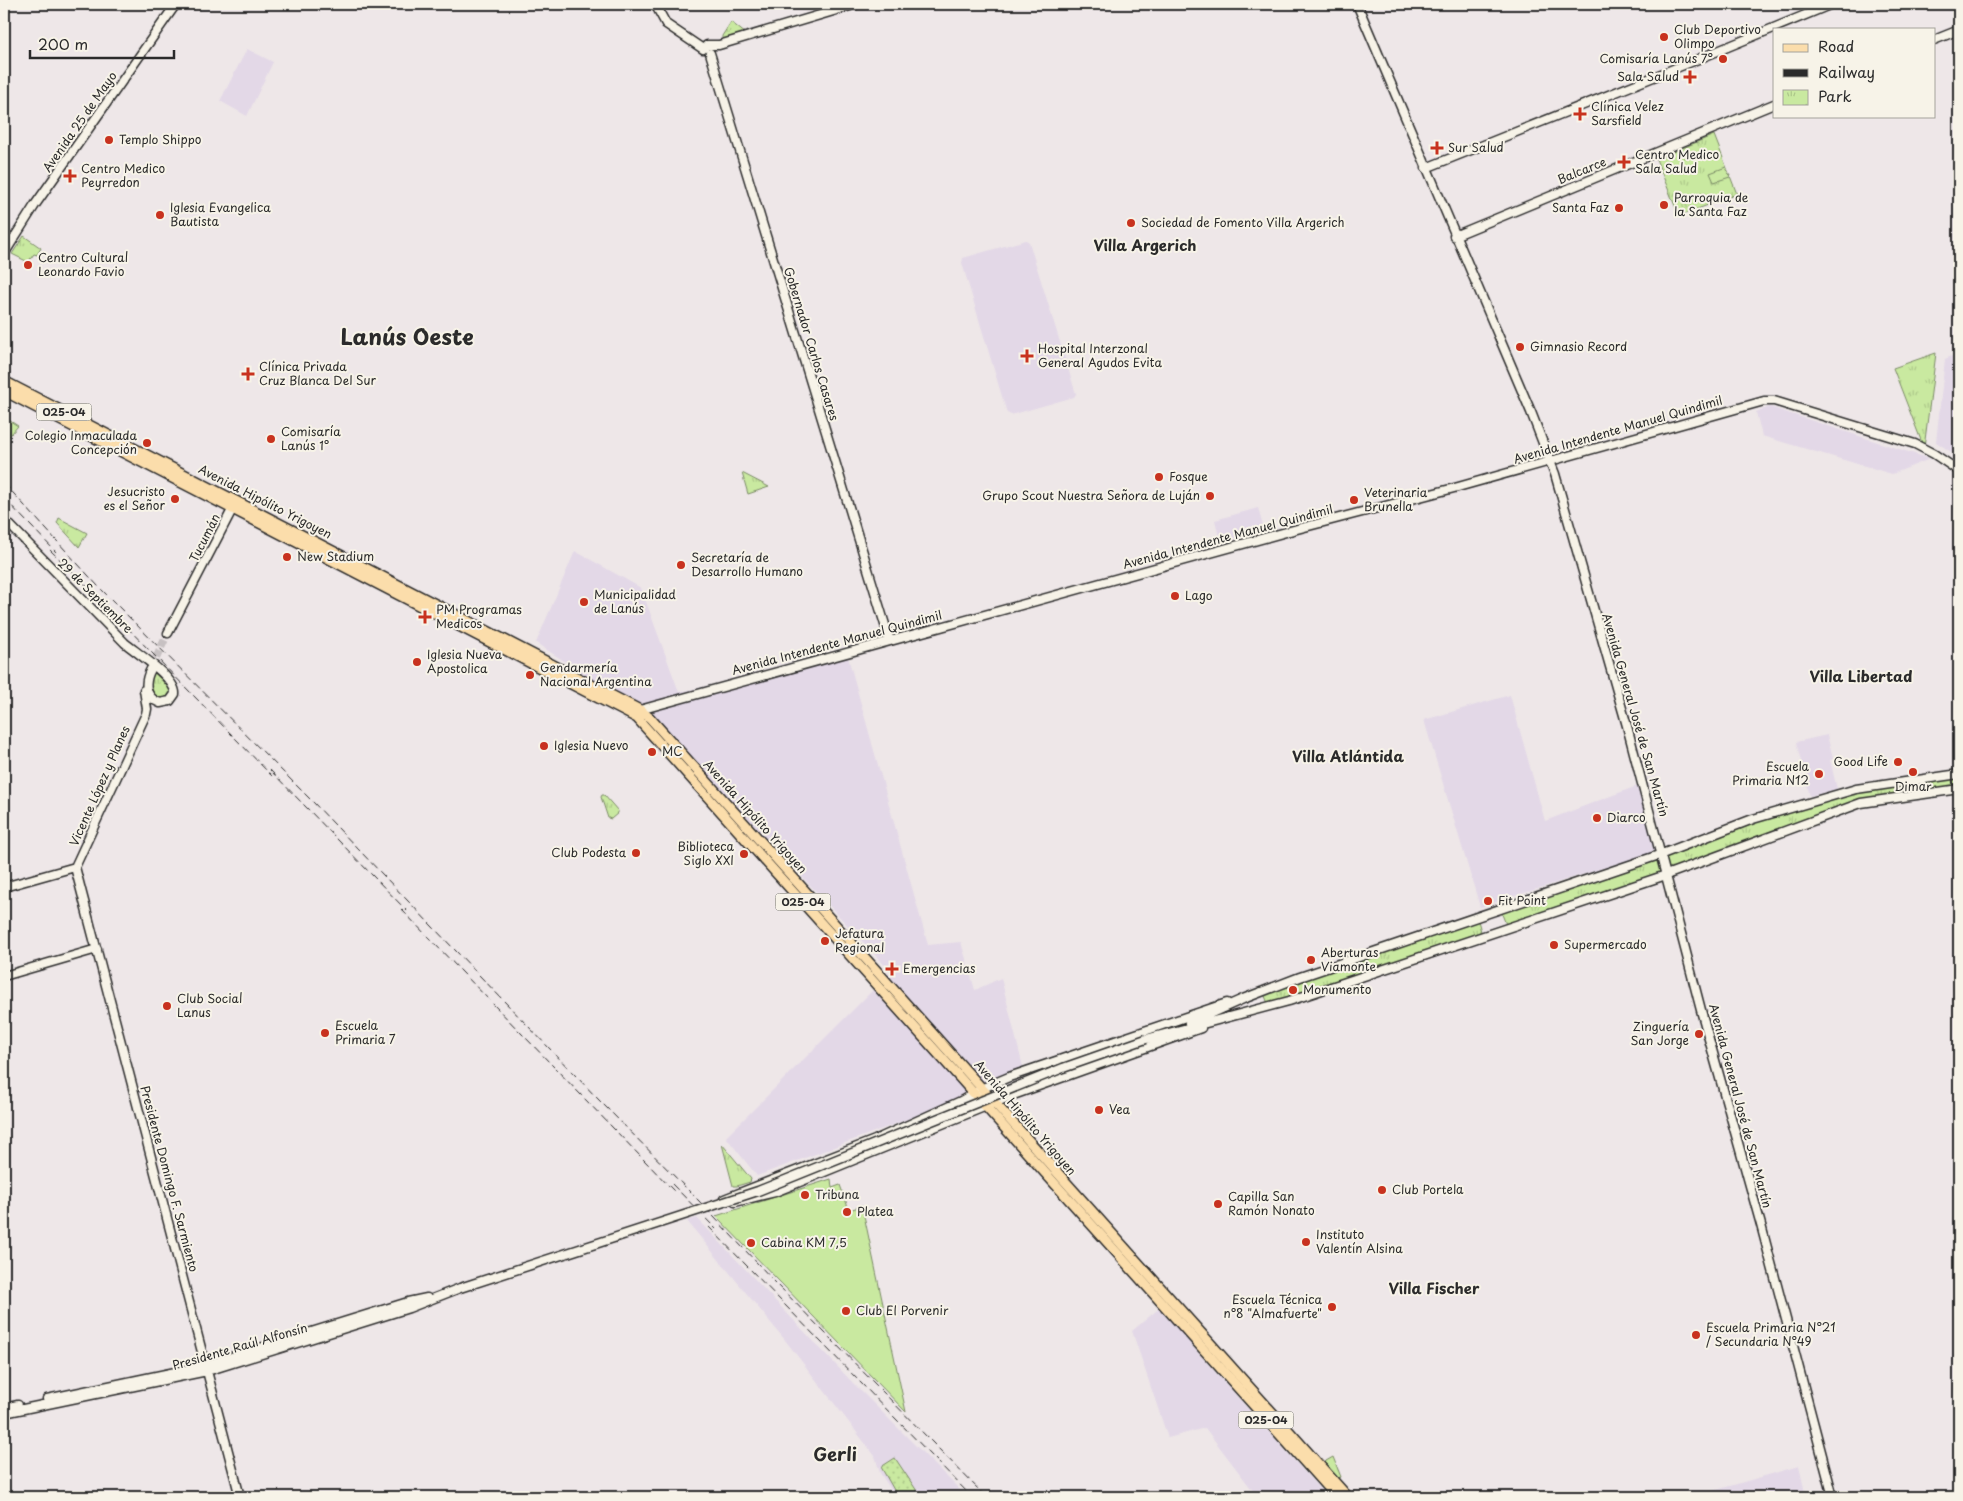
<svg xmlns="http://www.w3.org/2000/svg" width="1963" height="1501" font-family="'Playpen Sans',sans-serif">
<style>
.built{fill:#e3d8e7}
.grass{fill:url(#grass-dots);stroke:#7a8a66}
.park{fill:url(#park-tufts);stroke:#7a8a66}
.pitch{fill:#c9e9a0;stroke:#7a8a66}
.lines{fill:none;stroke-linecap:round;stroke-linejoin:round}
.secondary-tunnel{stroke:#c7c1c2;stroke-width:8;stroke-dasharray:8 4;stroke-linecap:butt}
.secondary-casing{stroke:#2b2b2b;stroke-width:11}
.primary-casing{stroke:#2b2b2b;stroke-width:12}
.secondary{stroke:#f7f3e8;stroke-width:8}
.primary{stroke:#fbddab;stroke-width:9}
.rail{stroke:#2b2b2b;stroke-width:1;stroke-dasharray:8 4;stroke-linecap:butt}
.secondary-bridge-casing{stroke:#2b2b2b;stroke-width:11;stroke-linecap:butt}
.secondary-bridge{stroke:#f7f3e8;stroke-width:8}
.poi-dot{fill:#c8321e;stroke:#f7f3e8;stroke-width:2}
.labels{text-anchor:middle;stroke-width:4;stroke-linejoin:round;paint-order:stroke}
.shield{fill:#f7f3e8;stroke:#686764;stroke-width:1}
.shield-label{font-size:11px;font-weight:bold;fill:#2b2b2b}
.poi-label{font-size:12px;fill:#2b2b2b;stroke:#f7f3e8;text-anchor:start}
.street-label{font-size:12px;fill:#2b2b2b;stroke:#f7f3e8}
.quarter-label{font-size:15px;font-weight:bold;fill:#2b2b2b;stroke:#f7f3e8}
.district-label{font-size:18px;font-weight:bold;fill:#2b2b2b;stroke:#f7f3e8}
.town-label{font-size:22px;font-weight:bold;fill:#2b2b2b;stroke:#f7f3e8}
</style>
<defs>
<pattern id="grass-dots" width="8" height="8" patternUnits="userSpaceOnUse" patternTransform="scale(1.25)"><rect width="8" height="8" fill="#c9e9a0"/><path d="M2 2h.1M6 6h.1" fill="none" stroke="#adc88a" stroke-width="1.8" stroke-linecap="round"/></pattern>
<pattern id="park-tufts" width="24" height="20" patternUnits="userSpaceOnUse" patternTransform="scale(1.25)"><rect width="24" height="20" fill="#c9e9a0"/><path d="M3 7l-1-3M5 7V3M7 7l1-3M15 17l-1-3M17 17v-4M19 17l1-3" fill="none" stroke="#adc88a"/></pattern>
</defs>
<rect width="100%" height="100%" fill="#eee7e8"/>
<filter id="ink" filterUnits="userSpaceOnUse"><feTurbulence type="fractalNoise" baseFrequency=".02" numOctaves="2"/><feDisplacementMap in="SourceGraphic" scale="10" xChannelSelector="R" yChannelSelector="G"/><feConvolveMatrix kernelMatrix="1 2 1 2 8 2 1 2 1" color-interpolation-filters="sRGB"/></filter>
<g filter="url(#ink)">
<!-- built -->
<path class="built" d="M247,49L273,62L247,116L220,101Z
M1026,240L1029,242L1076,394L1074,397L1011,415L1007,413L962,263L963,258Z
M1959,353V457L1936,442L1945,359Z
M1770,407L1930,459L1892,474L1762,436L1756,412Z
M1258,508L1264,530L1224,541H1220L1215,520Z
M575,551L641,588L679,692L848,657L928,945L961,942L975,990L1001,978L1025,1075L757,1176L726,1137L891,972L654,718L536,643Z
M1510,695L1545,821L1637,786L1657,851L1480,907L1424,720Z
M1827,735L1833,759L1830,760L1837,789L1810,796L1796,742Z
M697,1218L853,1383L967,1497H896L880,1473L875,1456L785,1340L687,1221Z
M1162,1306L1193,1347L1327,1497H1255L1257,1496L1205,1428L1168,1438L1132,1331Z
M1799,1466L1806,1497H1692Z"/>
<!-- grass -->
<path class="grass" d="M895,1458L921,1497H898L881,1467Z"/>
<!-- park -->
<path class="park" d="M731,22L746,34L725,40L722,39V36Z
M1714,135L1737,194L1679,216L1656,159Z
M24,236L41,248L37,255L34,254L28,262L12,254Z
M1936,353L1924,448L1893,368Z
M4,417L18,426L4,442Z
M742,473L769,487L748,494Z
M59,518L87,533L79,547L57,523Z
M153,671L171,689L170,696L166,700L156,699L149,688Z
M1959,774V789L1861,803L1507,927L1500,909L1753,819L1856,789Z
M602,795H604L618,811V813L611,819L608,818L601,797Z
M1477,917L1482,935L1269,1006L1263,991Z
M722,1144L751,1179L750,1182L737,1186H733Z
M1333,1457L1341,1477L1337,1478L1324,1464L1326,1461Z"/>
<!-- pitch -->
<path class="pitch" d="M1726,167L1730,177L1714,182L1710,173Z
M831,1179L832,1188L840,1185L849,1210L862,1206L906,1412L716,1216Z"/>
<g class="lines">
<!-- secondary-tunnel -->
<path class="secondary-tunnel" d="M151,669L168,633"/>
<defs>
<path id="secondary" d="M655,4L666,24L703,49
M1357,4L1531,412L1555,474L1627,726L1702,1014L1761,1225L1833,1497
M1934,40L1959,30
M703,49L707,45H719L857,4
M710,53L890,641
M1426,168L1691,62L1832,4
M1454,236L1774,104
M4,254L35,205L176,4
M4,519L125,643C137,653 176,678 175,694L170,701L160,703C144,697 144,682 151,669
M168,633L234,506
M636,711L1297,529L1458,487L1764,401H1774L1915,444L1934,454L1959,471
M75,867L240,1497
M75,867L146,714L147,709L144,690
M4,887L75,867
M4,976L97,949
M1189,1023L1243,999L1300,977L1662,854L1753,819L1856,789L1959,774
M1146,1039L1289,1001L1666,875L1861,803L1959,789
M724,1199L875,1140L961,1101L983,1088L1009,1077L1227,1003
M735,1202L775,1192L1016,1094L1201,1028
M47,1399L199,1367L408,1302L427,1298
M4,1408L18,1405
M4,1413L207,1371L409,1308L460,1288"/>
<path id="primary" d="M4,381L640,710L650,718L1348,1497
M4,391L637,718L1336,1497"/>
</defs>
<!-- secondary casing -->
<use href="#secondary" class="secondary-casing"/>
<!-- primary casing -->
<use href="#primary" class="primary-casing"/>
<!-- secondary -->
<use href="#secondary" class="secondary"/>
<!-- primary -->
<use href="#primary" class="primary"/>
<!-- rail -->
<path class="rail" d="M4,483L98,586L312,801L599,1100L699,1201L774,1281L986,1497
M4,498L56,552
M50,550L74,573L272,776
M270,770L407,911
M401,909L674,1191
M672,1184L716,1229
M709,1227L972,1497"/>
<defs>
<path id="secondary-bridge" d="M460,1288L758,1191L1063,1068L1146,1039"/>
</defs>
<!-- secondary-bridge casing -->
<use href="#secondary-bridge" class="secondary-bridge-casing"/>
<!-- secondary-bridge -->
<use href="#secondary-bridge" class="secondary-bridge"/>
</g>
</g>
<!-- markers -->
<g class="poi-dot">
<circle cx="1664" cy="37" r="5"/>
<circle cx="1723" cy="59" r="5"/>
<path d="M1687.5 69.5h5v5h5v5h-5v5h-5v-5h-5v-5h5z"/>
<path d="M1577.5 106.5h5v5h5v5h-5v5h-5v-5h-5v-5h5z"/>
<circle cx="109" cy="140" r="5"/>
<path d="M1434.5 140.5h5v5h5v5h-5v5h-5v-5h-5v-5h5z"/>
<path d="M1621.5 154.5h5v5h5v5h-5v5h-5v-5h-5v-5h5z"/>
<path d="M67.5 168.5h5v5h5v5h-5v5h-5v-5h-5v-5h5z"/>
<circle cx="1664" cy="205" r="5"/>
<circle cx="1619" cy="208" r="5"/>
<circle cx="160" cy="215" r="5"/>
<circle cx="1131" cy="223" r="5"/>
<circle cx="28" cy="265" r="5"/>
<circle cx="1520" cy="347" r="5"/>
<path d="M1024.5 348.5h5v5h5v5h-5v5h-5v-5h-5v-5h5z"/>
<path d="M245.5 366.5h5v5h5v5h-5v5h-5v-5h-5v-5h5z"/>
<circle cx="271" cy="439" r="5"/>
<circle cx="147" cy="443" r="5"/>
<circle cx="1159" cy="477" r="5"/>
<circle cx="1210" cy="496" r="5"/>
<circle cx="175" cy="499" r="5"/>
<circle cx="1354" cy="500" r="5"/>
<circle cx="287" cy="557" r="5"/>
<circle cx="681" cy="565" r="5"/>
<circle cx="1175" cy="596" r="5"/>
<circle cx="584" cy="602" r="5"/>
<path d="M422.5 609.5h5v5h5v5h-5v5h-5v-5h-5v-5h5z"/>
<circle cx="417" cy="662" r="5"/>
<circle cx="530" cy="675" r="5"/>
<circle cx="544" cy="746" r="5"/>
<circle cx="652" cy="752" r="5"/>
<circle cx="1898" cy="762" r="5"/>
<circle cx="1913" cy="772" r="5"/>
<circle cx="1819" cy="774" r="5"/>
<circle cx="1597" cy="818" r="5"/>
<circle cx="636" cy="853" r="5"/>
<circle cx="744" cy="854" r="5"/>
<circle cx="1488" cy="901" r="5"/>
<circle cx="825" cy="941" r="5"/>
<circle cx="1554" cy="945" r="5"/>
<circle cx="1311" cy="960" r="5"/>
<path d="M889.5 961.5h5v5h5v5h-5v5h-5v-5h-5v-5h5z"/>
<circle cx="1293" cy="990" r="5"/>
<circle cx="167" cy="1006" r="5"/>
<circle cx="325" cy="1033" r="5"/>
<circle cx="1699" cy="1034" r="5"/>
<circle cx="1099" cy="1110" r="5"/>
<circle cx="1382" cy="1190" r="5"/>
<circle cx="805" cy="1195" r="5"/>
<circle cx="1218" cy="1204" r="5"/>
<circle cx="847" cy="1212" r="5"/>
<circle cx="1306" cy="1242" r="5"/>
<circle cx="751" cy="1243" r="5"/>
<circle cx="1332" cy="1307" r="5"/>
<circle cx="846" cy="1311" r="5"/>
<circle cx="1696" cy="1335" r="5"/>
</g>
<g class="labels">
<!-- shield labels -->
<g class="shield">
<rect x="36.5" y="403.5" width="55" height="17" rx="4"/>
<rect x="775.5" y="893.5" width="55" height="17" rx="4"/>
<rect x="1238.5" y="1411.5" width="55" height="17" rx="4"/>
</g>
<g class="shield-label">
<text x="64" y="416">025-04</text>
<text x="803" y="906">025-04</text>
<text x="1266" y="1424">025-04</text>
</g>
<!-- poi labels -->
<g class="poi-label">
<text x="1674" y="34">Club Deportivo<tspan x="1674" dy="14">Olimpo</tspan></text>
<text x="1713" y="63" text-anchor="end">Comisaría Lanús 7°</text>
<text x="1679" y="81" text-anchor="end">Sala Salud</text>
<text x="1591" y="111">Clínica Velez<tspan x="1591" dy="14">Sarsfield</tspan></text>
<text x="119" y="144">Templo Shippo</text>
<text x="1448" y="152">Sur Salud</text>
<text x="1635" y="159">Centro Medico<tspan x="1635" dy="14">Sala Salud</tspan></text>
<text x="81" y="173">Centro Medico<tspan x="81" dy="14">Peyrredon</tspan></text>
<text x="1674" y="202">Parroquia de<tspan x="1674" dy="14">la Santa Faz</tspan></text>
<text x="170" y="212">Iglesia Evangelica<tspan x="170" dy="14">Bautista</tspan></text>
<text x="1609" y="212" text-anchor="end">Santa Faz</text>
<text x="1141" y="227">Sociedad de Fomento Villa Argerich</text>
<text x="38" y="262">Centro Cultural<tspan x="38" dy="14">Leonardo Favio</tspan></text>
<text x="1530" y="351">Gimnasio Record</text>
<text x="1038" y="353">Hospital Interzonal<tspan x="1038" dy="14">General Agudos Evita</tspan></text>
<text x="259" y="371">Clínica Privada<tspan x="259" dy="14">Cruz Blanca Del Sur</tspan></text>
<text x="281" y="436">Comisaría<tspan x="281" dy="14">Lanús 1°</tspan></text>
<text x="137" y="440" text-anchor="end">Colegio Inmaculada<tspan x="137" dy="14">Concepción</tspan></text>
<text x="1169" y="481">Fosque</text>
<text x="165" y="496" text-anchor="end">Jesucristo<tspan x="165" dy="14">es el Señor</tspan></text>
<text x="1364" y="497">Veterinaria<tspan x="1364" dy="14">Brunella</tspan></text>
<text x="1200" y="500" text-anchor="end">Grupo Scout Nuestra Señora de Luján</text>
<text x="297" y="561">New Stadium</text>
<text x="691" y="562">Secretaría de<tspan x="691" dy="14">Desarrollo Humano</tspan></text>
<text x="594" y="599">Municipalidad<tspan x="594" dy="14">de Lanús</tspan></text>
<text x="1185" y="600">Lago</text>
<text x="436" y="614">PM Programas<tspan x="436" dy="14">Medicos</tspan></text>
<text x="427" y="659">Iglesia Nueva<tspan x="427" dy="14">Apostolica</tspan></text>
<text x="540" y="672">Gendarmería<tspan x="540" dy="14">Nacional Argentina</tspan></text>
<text x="554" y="750">Iglesia Nuevo</text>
<text x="662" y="756">MC</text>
<text x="1888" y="766" text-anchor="end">Good Life</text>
<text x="1809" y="771" text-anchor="end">Escuela<tspan x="1809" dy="14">Primaria N12</tspan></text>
<text x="1913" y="791" text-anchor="middle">Dimar</text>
<text x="1607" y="822">Diarco</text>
<text x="734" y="851" text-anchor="end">Biblioteca<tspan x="734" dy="14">Siglo XXI</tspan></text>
<text x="626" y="857" text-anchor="end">Club Podesta</text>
<text x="1498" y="905">Fit Point</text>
<text x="835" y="938">Jefatura<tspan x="835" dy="14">Regional</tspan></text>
<text x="1564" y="949">Supermercado</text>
<text x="1321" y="957">Aberturas<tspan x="1321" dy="14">Viamonte</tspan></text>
<text x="903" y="973">Emergencias</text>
<text x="1303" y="994">Monumento</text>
<text x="177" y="1003">Club Social<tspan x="177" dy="14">Lanus</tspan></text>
<text x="335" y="1030">Escuela<tspan x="335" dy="14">Primaria 7</tspan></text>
<text x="1689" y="1031" text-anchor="end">Zinguería<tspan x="1689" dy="14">San Jorge</tspan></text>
<text x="1109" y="1114">Vea</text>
<text x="1392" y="1194">Club Portela</text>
<text x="815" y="1199">Tribuna</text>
<text x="1228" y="1201">Capilla San<tspan x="1228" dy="14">Ramón Nonato</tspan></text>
<text x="857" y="1216">Platea</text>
<text x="1316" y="1239">Instituto<tspan x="1316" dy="14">Valentín Alsina</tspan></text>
<text x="761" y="1247">Cabina KM 7,5</text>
<text x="1322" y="1304" text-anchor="end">Escuela Técnica<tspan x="1322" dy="14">n°8 "Almafuerte"</tspan></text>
<text x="856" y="1315">Club El Porvenir</text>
<text x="1706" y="1332">Escuela Primaria N°21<tspan x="1706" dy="14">/ Secundaria N°49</tspan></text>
</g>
<!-- street labels -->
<g class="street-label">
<text transform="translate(80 122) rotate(-55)" y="4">Avenida 25 de Mayo</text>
<text transform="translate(1582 171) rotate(-22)" y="4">Balcarce</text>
<text transform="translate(811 344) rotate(73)" y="4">Gobernador Carlos Casares</text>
<text transform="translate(1618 430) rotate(-16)" y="4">Avenida Intendente Manuel Quindimil</text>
<text transform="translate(265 502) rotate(27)" y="4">Avenida Hipólito Yrigoyen</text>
<text transform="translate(1228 537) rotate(-15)" y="4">Avenida Intendente Manuel Quindimil</text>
<text transform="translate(205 538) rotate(-63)" y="4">Tucumán</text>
<text transform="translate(95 596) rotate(45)" y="4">29 de Septiembre</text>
<text transform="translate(837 643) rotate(-15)" y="4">Avenida Intendente Manuel Quindimil</text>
<text transform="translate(1635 715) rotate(74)" y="4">Avenida General José de San Martín</text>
<text transform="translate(100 786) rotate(-66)" y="4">Vicente López y Planes</text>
<text transform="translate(755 817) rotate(48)" y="4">Avenida Hipólito Yrigoyen</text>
<text transform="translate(1740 1106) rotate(75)" y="4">Avenida General José de San Martín</text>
<text transform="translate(1025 1118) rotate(49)" y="4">Avenida Hipólito Yrigoyen</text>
<text transform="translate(169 1179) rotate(75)" y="4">Presidente Domingo F. Sarmiento</text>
<text transform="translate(240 1347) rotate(-16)" y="4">Presidente Raúl Alfonsín</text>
</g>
<!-- quarter labels -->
<g class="quarter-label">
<text x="1145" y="251">Villa Argerich</text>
<text x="1861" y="682">Villa Libertad</text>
<text x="1348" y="762">Villa Atlántida</text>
<text x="1434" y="1294">Villa Fischer</text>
</g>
<!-- district labels -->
<g class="district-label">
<text x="835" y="1461">Gerli</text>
</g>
<!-- town labels -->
<g class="town-label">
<text x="407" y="345">Lanús Oeste</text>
</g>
</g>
<!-- margin -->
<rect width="1963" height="1501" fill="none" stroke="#f7f3e8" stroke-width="20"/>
<rect x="10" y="10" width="1943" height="1481" fill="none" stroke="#2b2b2b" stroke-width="2" filter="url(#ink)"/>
<!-- legend -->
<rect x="1773" y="28" width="162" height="90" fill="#f7f3e8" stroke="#a5a39c"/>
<rect x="1783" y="44" width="25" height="8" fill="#fbddab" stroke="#a5a39c"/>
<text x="1818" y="52" font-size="15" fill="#2b2b2b">Road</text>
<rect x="1783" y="69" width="25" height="8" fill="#2b2b2b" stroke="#a5a39c"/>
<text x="1818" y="78" font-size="15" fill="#2b2b2b">Railway</text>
<rect x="1783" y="90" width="25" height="15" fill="url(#park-tufts)" stroke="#a5a39c"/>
<text x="1818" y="102" font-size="15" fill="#2b2b2b">Park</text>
<!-- scale -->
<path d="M30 50v8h144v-8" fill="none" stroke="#2b2b2b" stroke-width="2.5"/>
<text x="38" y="50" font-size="15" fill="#2b2b2b" stroke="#f7f3e8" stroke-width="4" paint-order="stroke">200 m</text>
</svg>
